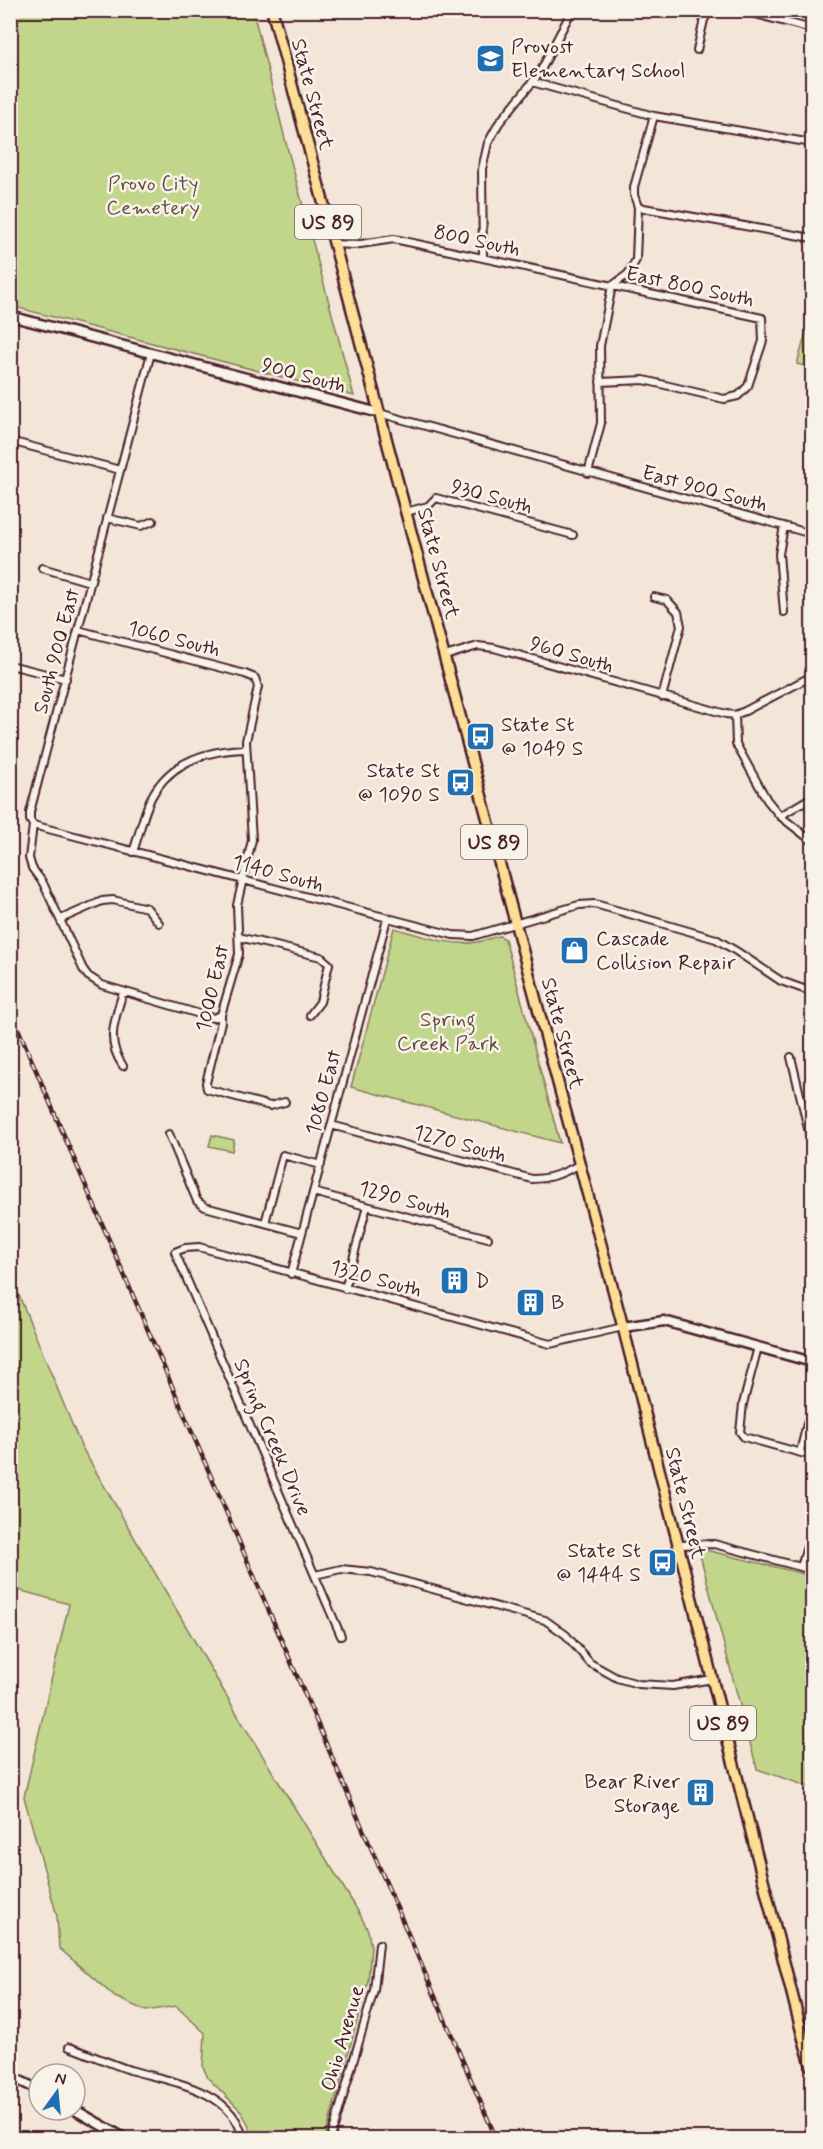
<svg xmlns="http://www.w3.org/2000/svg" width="823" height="2149" font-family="Mynerve,sans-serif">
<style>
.green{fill:#c1d68b;stroke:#867a5b;stroke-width:1.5}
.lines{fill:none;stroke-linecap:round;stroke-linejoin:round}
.street-casing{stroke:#4a1f2b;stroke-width:10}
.secondary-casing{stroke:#4a1f2b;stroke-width:13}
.primary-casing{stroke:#4a1f2b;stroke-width:14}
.street{stroke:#f7f3e8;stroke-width:6}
.secondary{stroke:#f7f3e8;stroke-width:8}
.primary{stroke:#fcde96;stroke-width:9}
.rail-casing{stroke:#4a1f2b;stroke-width:4.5}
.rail{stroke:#f7f3e8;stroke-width:2;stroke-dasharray:7;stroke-linecap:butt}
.labels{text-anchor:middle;stroke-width:5;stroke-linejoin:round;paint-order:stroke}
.shield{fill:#f7f3e8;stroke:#7e5f64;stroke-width:1.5}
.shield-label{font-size:20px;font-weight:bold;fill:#4a1f2b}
.poi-label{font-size:21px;fill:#4a1f2b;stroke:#f7f3e8;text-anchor:start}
.street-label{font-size:21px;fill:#4a1f2b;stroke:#f7f3e8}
.park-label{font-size:21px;fill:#684d43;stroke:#f7f3e8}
</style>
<rect width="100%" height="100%" fill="#f3e6d8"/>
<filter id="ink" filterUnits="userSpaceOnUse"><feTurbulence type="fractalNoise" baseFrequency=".0167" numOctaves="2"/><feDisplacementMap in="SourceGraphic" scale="12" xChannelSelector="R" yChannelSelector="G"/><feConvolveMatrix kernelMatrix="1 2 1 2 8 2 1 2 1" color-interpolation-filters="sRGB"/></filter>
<g filter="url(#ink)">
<!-- green -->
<path class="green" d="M10,11H253L285,139L354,396L11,306Z
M807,329L812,330V368L797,364Z
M394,928C420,935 451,947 477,942C485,941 492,937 500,936L505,939L560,1143L351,1087Z
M212,1135L234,1140L232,1151L209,1146Z
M11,1276L81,1446L240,1719L355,1906L368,1930L371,1947L368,1981L325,2138H252L248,2124L241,2111L208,2078L203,2067L205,2033L176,2006L146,2011L115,1997L59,1948L57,1916L24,1797L69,1604L11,1588Z
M706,1550L812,1576V1788L757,1769L700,1555L701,1552Z"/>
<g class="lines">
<defs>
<path id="street" d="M740,10L812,29
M697,50L704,20L710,10
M532,82L654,116L812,143
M638,207L812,238
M334,244L354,245L394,239L762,318L763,341L748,386L738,396L724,399L644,380L600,382
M483,258L482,169L488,143L499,123L539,74L572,10
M151,353L30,812V820L33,825L29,858L32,868L43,883L83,969L88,976L102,985L213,1018L221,1015
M379,413L812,534
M10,441L120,470
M588,473L601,423L600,346L612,286L628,274L636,260L638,207L634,195V187L654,116
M406,512L428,506L436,498L573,535
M107,518L141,526L153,521
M784,526L779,554L784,612
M42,568L90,582
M654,597L667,600L678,612L681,626L662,697
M78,630L245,674L255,678L258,687L246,741L252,840L237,905L239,954L221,1015V1022L206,1083L207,1089L270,1106L285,1102
M445,656L478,646L494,648L726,714L735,715L745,711L812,676
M10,665L66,679
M735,715L736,744L767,800L780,816L812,841
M780,816L812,797
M33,825L453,935L473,936L579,905L595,904L716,939L736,951L781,981L812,992
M133,852C139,835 143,815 151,798C170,761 207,750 246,749
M61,919L102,901L113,900L147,908L159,923
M239,937L321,957L329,964L320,1002L310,1015
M791,1057L812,1145
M123,1066C105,1040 115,1020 123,992
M331,1125L532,1179C550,1179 564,1173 580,1164
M169,1134L197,1201L205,1207L302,1233
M313,1192L488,1238
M265,1223L283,1155L321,1165
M291,1274L387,919
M345,1289L367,1206
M758,1347L743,1404L740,1432L744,1437L812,1456
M800,1452L812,1404
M678,1545L714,1544L812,1570
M801,1567L812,1530
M315,1575L341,1569L371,1572L545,1620L566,1635L590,1663L617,1678L638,1684L673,1686L712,1679
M341,1636L175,1252L185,1248L199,1247L550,1344L623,1327
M69,2047C89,2054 109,2063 130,2070C171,2082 232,2089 243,2138
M331,2138L374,1990L379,1944"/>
<path id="secondary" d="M10,316L379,413
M623,1327L664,1321L812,1362
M10,2076L39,2090
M75,2110L124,2138"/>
<path id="primary" d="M272,10L623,1327L803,2037L812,2067"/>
</defs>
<!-- street casing -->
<use href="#street" class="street-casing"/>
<!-- secondary casing -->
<use href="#secondary" class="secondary-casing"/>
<!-- primary casing -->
<use href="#primary" class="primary-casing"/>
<!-- street -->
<use href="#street" class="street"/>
<!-- secondary -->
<use href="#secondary" class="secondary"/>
<!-- primary -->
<use href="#primary" class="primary"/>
<defs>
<path id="rail" d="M10,1010L496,2138"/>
</defs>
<!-- rail casing -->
<use href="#rail" class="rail-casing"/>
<!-- rail -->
<use href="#rail" class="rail"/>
</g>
</g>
<!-- icons -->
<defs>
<symbol id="school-square" viewBox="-11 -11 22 22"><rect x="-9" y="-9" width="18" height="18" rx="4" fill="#1f6fb2" stroke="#f7f3e8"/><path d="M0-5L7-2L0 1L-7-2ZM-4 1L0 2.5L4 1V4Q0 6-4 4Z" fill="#fff"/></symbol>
<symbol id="bus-square" viewBox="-11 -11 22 22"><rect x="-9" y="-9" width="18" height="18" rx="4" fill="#1f6fb2" stroke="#f7f3e8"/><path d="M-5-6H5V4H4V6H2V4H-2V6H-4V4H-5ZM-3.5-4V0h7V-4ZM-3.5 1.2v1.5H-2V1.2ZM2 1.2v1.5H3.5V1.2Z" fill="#fff"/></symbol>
<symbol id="shop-square" viewBox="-11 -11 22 22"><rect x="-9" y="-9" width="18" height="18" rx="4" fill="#1f6fb2" stroke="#f7f3e8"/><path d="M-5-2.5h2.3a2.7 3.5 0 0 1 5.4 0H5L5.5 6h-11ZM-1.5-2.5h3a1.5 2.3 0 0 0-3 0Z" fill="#fff"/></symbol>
<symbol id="building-square" viewBox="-11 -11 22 22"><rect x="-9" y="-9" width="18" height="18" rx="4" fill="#1f6fb2" stroke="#f7f3e8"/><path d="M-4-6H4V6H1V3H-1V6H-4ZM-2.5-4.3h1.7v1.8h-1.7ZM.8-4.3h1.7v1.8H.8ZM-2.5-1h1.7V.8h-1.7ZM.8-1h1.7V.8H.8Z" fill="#fff"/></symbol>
</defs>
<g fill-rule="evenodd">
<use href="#school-square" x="474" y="42" width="33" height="33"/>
<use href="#bus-square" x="464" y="720" width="33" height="33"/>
<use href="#bus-square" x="444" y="766" width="33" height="33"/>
<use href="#shop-square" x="558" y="934" width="33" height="33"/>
<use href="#building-square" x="438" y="1264" width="33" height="33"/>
<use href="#building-square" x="514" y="1286" width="33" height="33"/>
<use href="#bus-square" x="646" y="1546" width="33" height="33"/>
<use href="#building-square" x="684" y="1776" width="33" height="33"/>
</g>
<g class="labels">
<!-- shield labels -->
<g class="shield">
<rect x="295" y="205" width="66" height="34" rx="4.5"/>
<rect x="461" y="825" width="66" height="34" rx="4.5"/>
<rect x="690" y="1706" width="66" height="34" rx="4.5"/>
</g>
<g class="shield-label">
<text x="328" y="229">US 89</text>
<text x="494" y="849">US 89</text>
<text x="723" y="1730">US 89</text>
</g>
<!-- poi labels -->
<g class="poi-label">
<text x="511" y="53">Provost<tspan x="511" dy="24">Elementary School</tspan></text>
<text x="501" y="731">State St<tspan x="501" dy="24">@ 1049 S</tspan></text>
<text x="440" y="777" text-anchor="end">State St<tspan x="440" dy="24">@ 1090 S</tspan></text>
<text x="596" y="945">Cascade<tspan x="596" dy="24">Collision Repair</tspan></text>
<text x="475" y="1287">D</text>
<text x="551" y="1309">B</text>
<text x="641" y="1557" text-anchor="end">State St<tspan x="641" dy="24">@ 1444 S</tspan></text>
<text x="680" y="1788" text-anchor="end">Bear River<tspan x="680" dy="24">Storage</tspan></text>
</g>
<!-- street labels -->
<g class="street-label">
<text transform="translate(313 94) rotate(75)" y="7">State Street</text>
<text transform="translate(477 240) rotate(12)" y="7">800 South</text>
<text transform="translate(690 286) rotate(12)" y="7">East 800 South</text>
<text transform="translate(304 375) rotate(15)" y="7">900 South</text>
<text transform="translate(705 488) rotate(15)" y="7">East 900 South</text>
<text transform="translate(492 496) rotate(15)" y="7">930 South</text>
<text transform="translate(439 563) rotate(75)" y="7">State Street</text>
<text transform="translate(174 638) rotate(14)" y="7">1060 South</text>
<text transform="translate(56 651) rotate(-75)" y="7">South 900 East</text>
<text transform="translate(572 654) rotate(16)" y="7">960 South</text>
<text transform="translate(278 873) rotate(15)" y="7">1140 South</text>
<text transform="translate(212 988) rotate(-77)" y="7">1000 East</text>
<text transform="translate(563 1033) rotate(75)" y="7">State Street</text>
<text transform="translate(323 1092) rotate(-75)" y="7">1080 East</text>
<text transform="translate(460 1143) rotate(15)" y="7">1270 South</text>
<text transform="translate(405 1199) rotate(15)" y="7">1290 South</text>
<text transform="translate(376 1278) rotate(15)" y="7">1320 South</text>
<text transform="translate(273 1437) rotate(67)" y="7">Spring Creek Drive</text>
<text transform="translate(686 1503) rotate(76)" y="7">State Street</text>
<text transform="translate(342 2038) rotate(-74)" y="7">Ohio Avenue</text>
</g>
<!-- park labels -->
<g class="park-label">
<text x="153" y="190">Provo City<tspan x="153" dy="24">Cemetery</tspan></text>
<text x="448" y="1026">Spring<tspan x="448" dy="24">Creek Park</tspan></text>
</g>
</g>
<!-- margin -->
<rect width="823" height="2149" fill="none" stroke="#f7f3e8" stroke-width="36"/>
<rect x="18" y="18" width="787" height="2113" fill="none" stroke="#4a1f2b" stroke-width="2" filter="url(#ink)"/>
<!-- north arrow -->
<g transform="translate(57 2092) rotate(15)"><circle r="28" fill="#f7f3e8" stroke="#b29e9c" stroke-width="1.5"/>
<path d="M0-4.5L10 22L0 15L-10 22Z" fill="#1f6fb2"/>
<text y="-9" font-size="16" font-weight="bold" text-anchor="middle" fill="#4a1f2b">N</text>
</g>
</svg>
